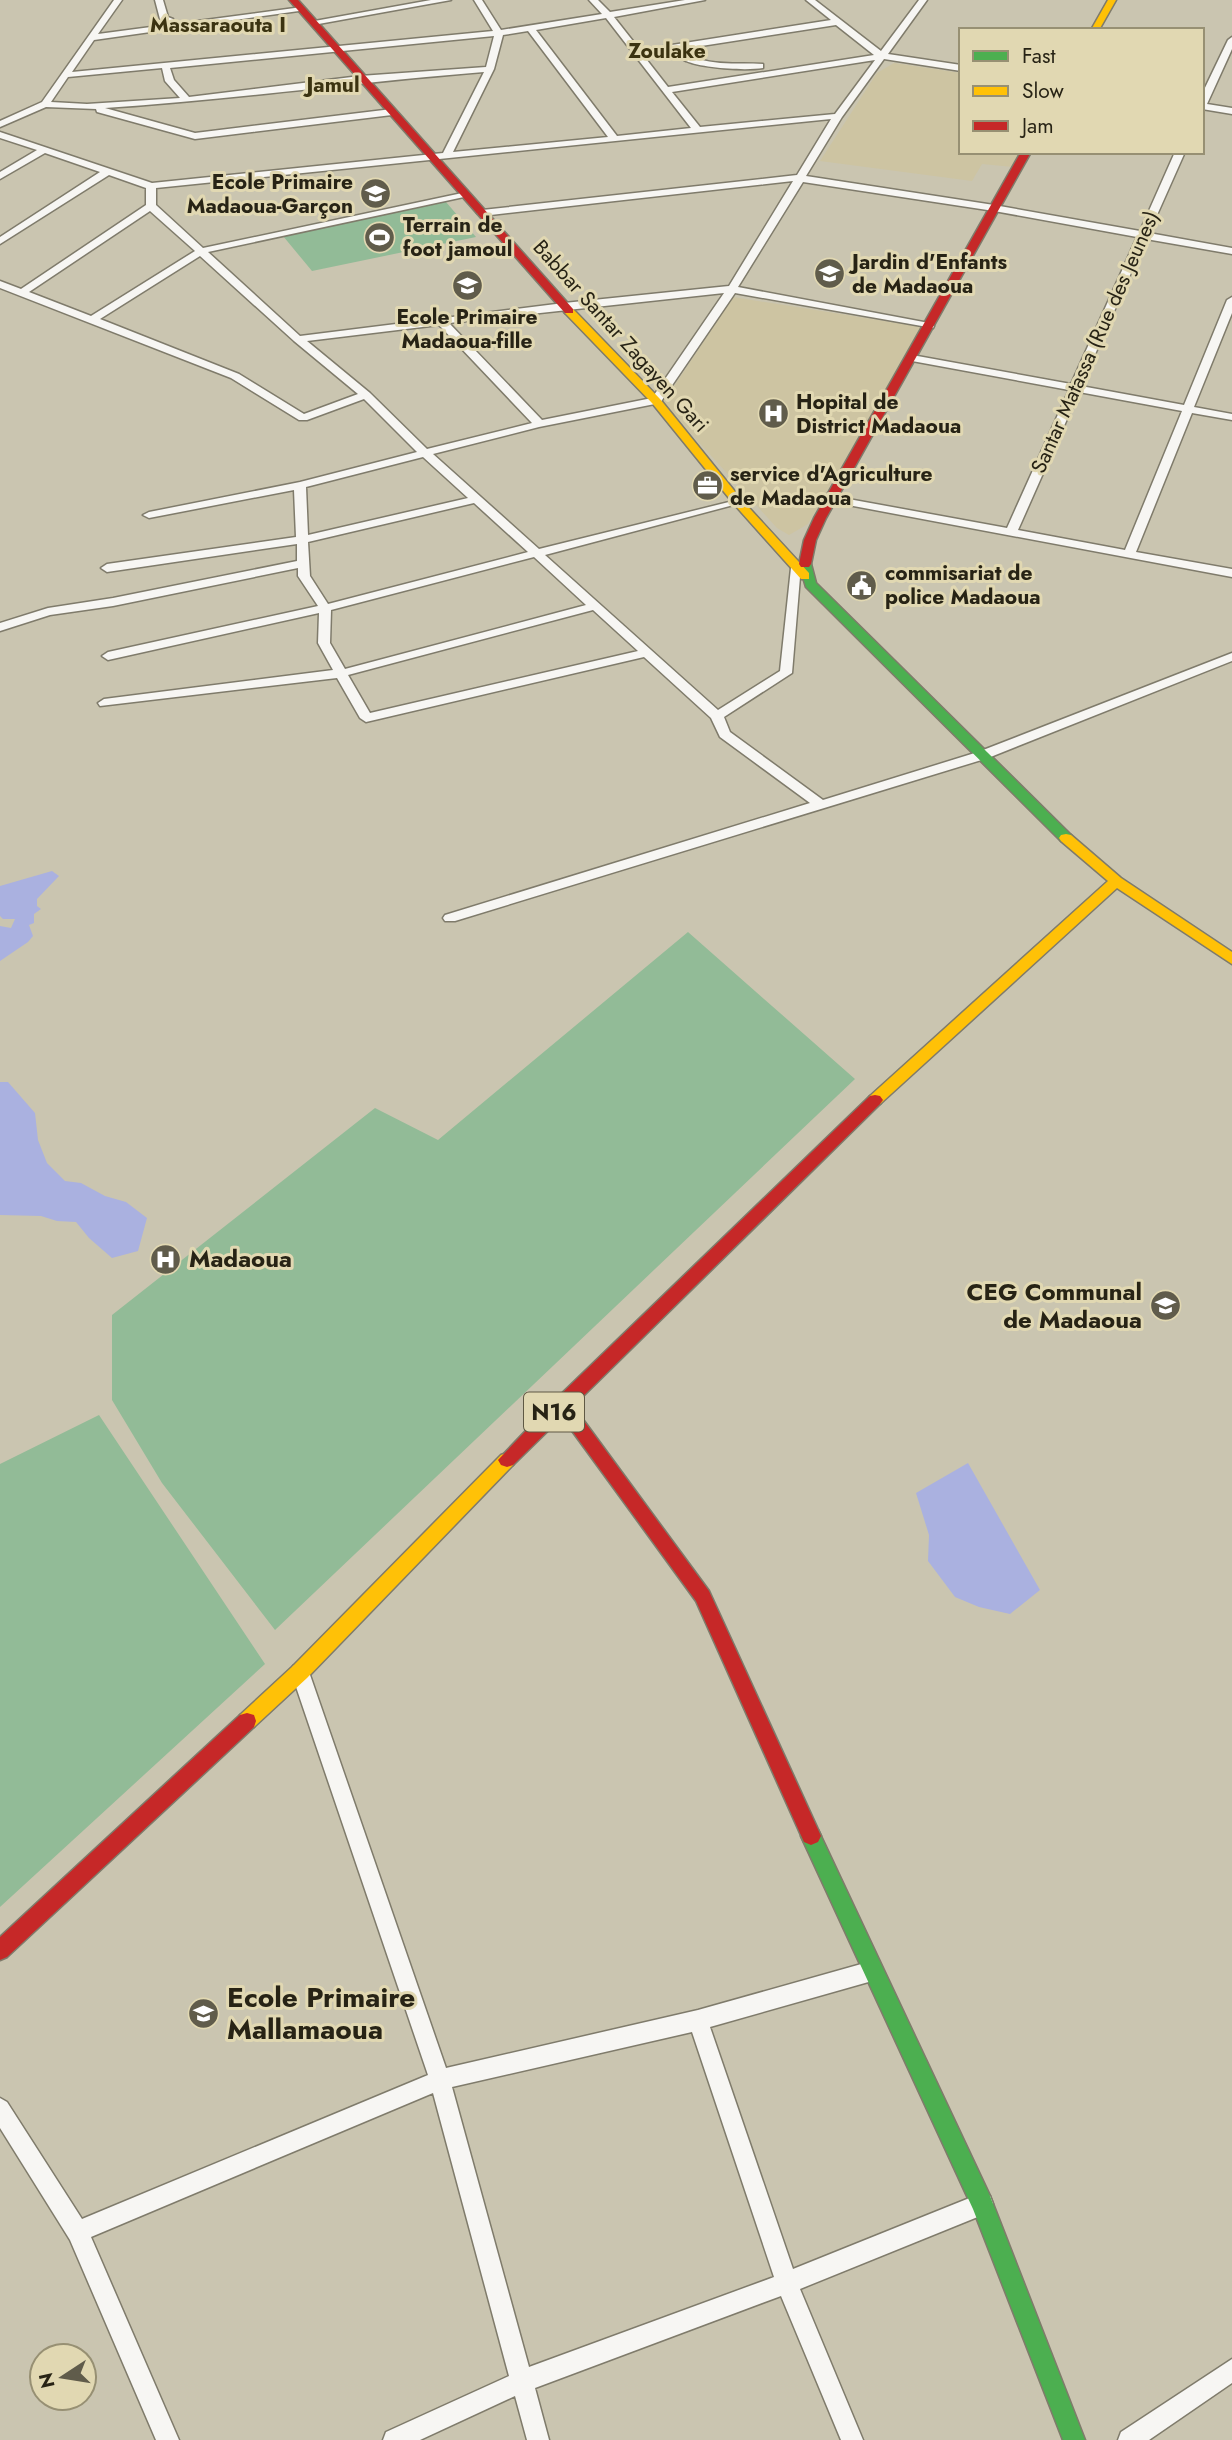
<svg xmlns="http://www.w3.org/2000/svg" width="1232" height="2440" font-family="Jost,sans-serif">
<style>
.built{fill:#cdc4a2}
.green{fill:#92bb97}
.water{fill:#aab1e0}
.lines{fill:none;stroke-linecap:round;stroke-linejoin:round}
.street-casing{stroke:#7f7b6b;stroke-width:3}
.fast-casing{stroke:#7f7b6b;stroke-width:3}
.slow-casing{stroke:#7f7b6b;stroke-width:3}
.jam-casing{stroke:#7f7b6b;stroke-width:3}
.street{fill:#f7f6f3;fill-rule:evenodd}
.fast{fill:#4caf50;fill-rule:evenodd}
.slow{fill:#ffc107;fill-rule:evenodd}
.jam{fill:#c62828;fill-rule:evenodd}
.labels{text-anchor:middle;stroke-width:6;stroke-linejoin:round;paint-order:stroke}
.far-neighbourhood-label{font-size:21px;font-weight:bold;fill:#3b3311;stroke:#e1d8b2}
.far-poi-label{font-size:21px;font-weight:bold;fill:#272315;stroke:#e1d8b2;text-anchor:start}
.far-street-label{font-size:21px;fill:#272315;stroke:#e1d8b2}
.shield{fill:#e1d8b2;stroke:#5f5944;stroke-width:2}
.shield-label{font-size:23px;font-weight:bold;fill:#272315}
.poi-label{font-size:24px;font-weight:bold;fill:#272315;stroke:#e1d8b2;text-anchor:start}
.near-poi-label{font-size:28px;font-weight:bold;fill:#272315;stroke:#e1d8b2;text-anchor:start}
</style>
<rect width="100%" height="100%" fill="#cac5b0"/>
<!-- built -->
<path class="built" d="M894,63L961,73V152H1020L1013,167L982,164L972,181L820,161L877,73Z
M733,297L922,327L808,524L789,535L777,528L663,403Z"/>
<!-- green -->
<path class="green" d="M446,202L476,237L312,271L283,236Z
M688,932L855,1079L275,1630L162,1483L112,1400V1315L375,1108L438,1140Z
M99,1415L265,1664L0,1907V1464Z"/>
<!-- water -->
<path class="water" d="M52,871L59,876L37,899V906L41,909L34,914V923L29,925L33,936L28,942L0,961V926L11,928L15,919H3L0,916V886Z
M0,1082H8L35,1113L38,1140L47,1163L65,1181L81,1183L105,1196L126,1202L147,1218L138,1251L112,1258L89,1238L76,1222L57,1221L41,1216L0,1215Z
M968,1463L1040,1590L1010,1614L979,1607L955,1597L928,1561L929,1535L916,1493Z"/>
<g class="lines">
<defs>
<path id="street" d="M114,0H122L98,34L166,25L160,19L155,0H163L168,17L173,19L175,24L302,7L306,10L94,40L72,72L493,31L474,0H482L501,30L602,14L589,0H598L610,12L685,0H705L614,17L640,50L831,20L806,0H815L881,51L919,0H927L888,54L961,65V71L884,59L842,117L806,176L994,205L1140,231L1175,152H1185L1149,233L1232,248V254L1146,239L1081,386L1184,405L1227,300L1232,297V313L1194,407L1232,414V420L1192,413L1136,552L1232,569V577L832,502L826,499L832,496L1007,528L1069,390L912,361L907,358L912,355L1071,384L1137,237L994,211L803,182L738,287L929,323L934,326L933,328L735,293L660,403L539,427L433,454L539,549L741,499V503L545,555L718,710L780,671L791,568L793,565H801L792,673L724,717L730,732L823,800L978,752L1232,653V661L988,758L455,921H445L443,918L445,915L810,803L720,737L711,718L644,657L366,722L360,718L337,678L100,706L98,703L104,699L333,670L318,643L319,613L108,660L102,656L108,652L318,606L298,576V568L113,606L50,615L0,631V623L48,608L113,598L297,561V544L107,572L101,568L107,564L296,537L294,490L149,518L143,515L149,512L300,482L417,452L364,399L307,420H299L231,378L0,288V281L21,289L146,205V188L109,175L0,244V237L100,172L45,153L0,179V172L37,150L0,138V132L152,183L443,153L484,72C357,82 232,100 105,108L195,133L392,109L397,112L392,115L195,139L97,112L96,109L46,107L0,127V121L42,102ZM606,18L691,128L617,136L536,30ZM836,25L874,55L668,87L643,55L673,50C677,54 681,59 686,61C702,68 745,71 763,68V64C738,62 701,68 682,49ZM528,31L608,137L453,152L494,69L503,35ZM494,36L486,67L360,76L189,97L174,80L170,68ZM875,60L835,114L700,127L672,92ZM162,68L165,81L180,98L87,104L51,102L68,77ZM831,119L797,175L482,210L477,213L482,216L793,181L729,286L564,303L300,336L208,252L464,197L467,196V192L203,248L156,205V188ZM150,211L195,251L91,316L29,292ZM200,256L294,341L358,394L304,414L239,374L100,319ZM724,293L652,398L542,420L449,323ZM439,325L532,423L427,449L370,393L307,341ZM1079,392L1182,411L1125,550L1018,530ZM423,457L468,498L308,535L306,487ZM474,503L528,552L328,604L310,576L308,542ZM534,557L586,605L345,669L330,643L331,610ZM593,610L638,651L370,713L348,675Z
M431,0H451L313,25L309,22Z
M1232,37V49L1207,104L1232,108V114L1202,109V94L1228,40Z
M300,1664L307,1666L309,1672L446,2068L698,2010L872,1961L879,1964L882,1971L879,1978L872,1981L710,2027L793,2269L982,2193L990,2196L993,2204L990,2212L800,2289L863,2440H841L781,2296L535,2388L549,2440H527L515,2396L420,2440H383L386,2432L509,2376L433,2093L91,2237L179,2440H156L70,2240L0,2128V2098L7,2102L82,2219L428,2075L291,1672L293,1666ZM692,2032L774,2277L529,2367L452,2087Z
M1232,2359V2383L1149,2440H1118L1121,2432Z"/>
<path id="fast" d="M805,560L811,564L816,583L1071,835L1073,838L1071,841H1061L806,587L799,564Z
M811,1827L818,1830L990,2196L1085,2440H1063L973,2209L801,1836L804,1830Z"/>
<path id="slow" d="M1108,0H1116L1099,30H1091Z
M565,309H573L660,399L741,499L809,573V579H801L733,503L652,403L565,313Z
M1066,834L1071,835L1121,878L1232,952V964L1117,888L880,1104H870L867,1100L870,1096L1108,881L1061,841L1059,838L1061,835Z
M507,1453L513,1455L516,1460L513,1465L307,1678L254,1727L247,1729L240,1727L238,1721L240,1715L293,1666L501,1455Z"/>
<path id="jam" d="M289,0H298L573,309V313H565Z
M1021,152H1031L826,518L816,540L811,564L809,567H801L799,564L804,540L814,518Z
M875,1095L880,1096L883,1100L880,1104L573,1406L709,1591L821,1836L818,1842L811,1845L804,1842L696,1601L562,1417L513,1465L507,1467L501,1465L498,1460L556,1399L870,1096Z
M247,1713L254,1715L256,1721L254,1727L7,1957L0,1960V1937L240,1715Z"/>
</defs>
<!-- street casing -->
<use href="#street" class="street-casing"/>
<!-- fast casing -->
<use href="#fast" class="fast-casing"/>
<!-- slow casing -->
<use href="#slow" class="slow-casing"/>
<!-- jam casing -->
<use href="#jam" class="jam-casing"/>
<!-- street -->
<use href="#street" class="street"/>
<!-- fast -->
<use href="#fast" class="fast"/>
<!-- slow -->
<use href="#slow" class="slow"/>
<!-- jam -->
<use href="#jam" class="jam"/>
</g>
<!-- icons -->
<defs>
<symbol id="school-disc" viewBox="-11 -11 22 22"><circle r="9.5" fill="#605c4b" stroke="#e1d8b2"/><path d="M0-5L7-2L0 1L-7-2ZM-4 1L0 2.5L4 1V4Q0 6-4 4Z" fill="#fff"/></symbol>
<symbol id="stadium-disc" viewBox="-11 -11 22 22"><circle r="9.5" fill="#605c4b" stroke="#e1d8b2"/><path d="M0-5a6.5 5 0 1 0 0 10a6.5 5 0 1 0 0-10ZM-3.5-1.8h7v3.6h-7Z" fill="#fff"/></symbol>
<symbol id="hospital-disc" viewBox="-11 -11 22 22"><circle r="9.5" fill="#605c4b" stroke="#e1d8b2"/><path d="M-5-5h3v3.5h4V-5h3V5h-3V1.5h-4V5h-3Z" fill="#fff"/></symbol>
<symbol id="office-disc" viewBox="-11 -11 22 22"><circle r="9.5" fill="#605c4b" stroke="#e1d8b2"/><path d="M-6-3h4V-5.5h4V-3h4V5H-6ZM-1-4.5V-3h2v-1.5ZM-6 0V1H6V0Z" fill="#fff"/></symbol>
<symbol id="civic-disc" viewBox="-11 -11 22 22"><circle r="9.5" fill="#605c4b" stroke="#e1d8b2"/><path d="M-.6-6.5H3V-4.5H.6V-3L4-1V1h2V6H-6V1h2V-1L-.6-3ZM-1.2 2.5V6h2.4V2.5Z" fill="#fff"/></symbol>
</defs>
<g fill-rule="evenodd">
<use href="#school-disc" x="358" y="176" width="35" height="35"/>
<use href="#stadium-disc" x="362" y="220" width="35" height="35"/>
<use href="#school-disc" x="812" y="256" width="35" height="35"/>
<use href="#school-disc" x="450" y="268" width="35" height="35"/>
<use href="#hospital-disc" x="756" y="396" width="35" height="35"/>
<use href="#office-disc" x="690" y="468" width="35" height="35"/>
<use href="#civic-disc" x="844" y="568" width="35" height="35"/>
<use href="#hospital-disc" x="148" y="1242" width="35" height="35"/>
<use href="#school-disc" x="1148" y="1288" width="35" height="35"/>
<use href="#school-disc" x="186" y="1996" width="35" height="35"/>
</g>
<g class="labels">
<!-- far-neighbourhood labels -->
<g class="far-neighbourhood-label">
<text x="218" y="32">Massaraouta I</text>
<text x="667" y="58">Zoulake</text>
<text x="333" y="92">Jamul</text>
</g>
<!-- far-poi labels -->
<g class="far-poi-label">
<text x="353" y="189" text-anchor="end">Ecole Primaire<tspan x="353" dy="24">Madaoua-Garçon</tspan></text>
<text x="403" y="232">Terrain de<tspan x="403" dy="24">foot jamoul</tspan></text>
<text x="852" y="269">Jardin d'Enfants<tspan x="852" dy="24">de Madaoua</tspan></text>
<text x="467" y="324" text-anchor="middle">Ecole Primaire<tspan x="467" dy="24">Madaoua-fille</tspan></text>
<text x="796" y="409">Hopital de<tspan x="796" dy="24">District Madaoua</tspan></text>
<text x="730" y="481">service d'Agriculture<tspan x="730" dy="24">de Madaoua</tspan></text>
<text x="885" y="580">commisariat de<tspan x="885" dy="24">police Madaoua</tspan></text>
</g>
<!-- far-street labels -->
<g class="far-street-label">
<text transform="translate(621 336) rotate(48)" y="7">Babbar Santar Zagayen Gari</text>
<text transform="translate(1095 342) rotate(-66)" y="7">Santar Matassa (Rue des Jeunes)</text>
</g>
<!-- shield labels -->
<rect class="shield" x="524" y="1392.5" width="60" height="39" rx="5"/>
<g class="shield-label">
<text x="554" y="1420">N16</text>
</g>
<!-- poi labels -->
<g class="poi-label">
<text x="189" y="1267">Madaoua</text>
<text x="1142" y="1300" text-anchor="end">CEG Communal<tspan x="1142" dy="28">de Madaoua</tspan></text>
</g>
<!-- near-poi labels -->
<g class="near-poi-label">
<text x="227" y="2007">Ecole Primaire<tspan x="227" dy="32">Mallamaoua</tspan></text>
</g>
</g>
<!-- legend -->
<rect x="959" y="28" width="245" height="126" fill="#e1d8b2" stroke="#979073" stroke-width="2"/>
<rect x="973" y="51" width="35" height="10" fill="#4caf50" stroke="#979073" stroke-width="2"/>
<text x="1022" y="63" font-size="21" fill="#272315">Fast</text>
<rect x="973" y="86" width="35" height="10" fill="#ffc107" stroke="#979073" stroke-width="2"/>
<text x="1022" y="98" font-size="21" fill="#272315">Slow</text>
<rect x="973" y="121" width="35" height="10" fill="#c62828" stroke="#979073" stroke-width="2"/>
<text x="1022" y="133" font-size="21" fill="#272315">Jam</text>
<!-- north arrow -->
<g transform="translate(63 2377) rotate(258)"><circle r="33" fill="#e1d8b2" stroke="#979073" stroke-width="2"/>
<path d="M0-5L12 26L0 18L-12 26Z" fill="#605c4b"/>
<text y="-10" font-size="19" font-weight="bold" text-anchor="middle" fill="#272315">N</text>
</g>
</svg>
